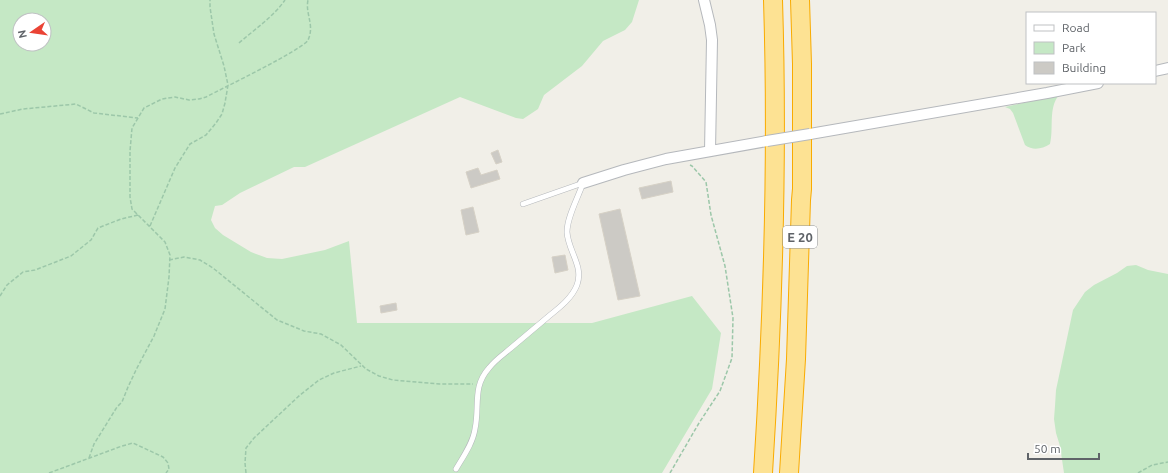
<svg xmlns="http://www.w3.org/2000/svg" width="1168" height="473" font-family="Ubuntu,sans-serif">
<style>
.green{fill:#c5e8c5;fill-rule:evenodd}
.building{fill:#cccac5;stroke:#d6d1c6}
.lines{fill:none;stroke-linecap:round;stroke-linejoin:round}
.service-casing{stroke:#b5b8bc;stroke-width:6}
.minor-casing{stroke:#b5b8bc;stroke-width:12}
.motorway-casing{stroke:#f9ab00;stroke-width:20}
.path{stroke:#9cc7a9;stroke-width:1.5;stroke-dasharray:4 2;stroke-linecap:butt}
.service{stroke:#fff;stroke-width:5}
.minor{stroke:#fff;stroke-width:10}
.motorway{stroke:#fde293;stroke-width:18}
.minor-bridge-casing{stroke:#b5b8bc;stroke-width:12;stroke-linecap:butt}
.minor-bridge{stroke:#fff;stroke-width:10}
.labels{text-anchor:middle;stroke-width:4;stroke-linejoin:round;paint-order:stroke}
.shield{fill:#fff;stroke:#8f9295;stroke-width:1}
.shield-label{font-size:13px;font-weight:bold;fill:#5f6368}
</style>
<rect width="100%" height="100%" fill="#f1efe8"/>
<!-- green -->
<path class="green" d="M0,0H639L632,22L625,30L603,41L582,66L544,95L538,109L523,119L516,118L460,97L305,167H294L240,193L222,205L215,206L211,220L215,228L223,235L251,252L267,258L282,259L325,250L349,241L357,323H592L692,296L721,333L712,389L662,473H0ZM20,20H44V44H20Z
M1059,95C1048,108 1054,128 1050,144C1042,149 1033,151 1025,145L1013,113L1010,109L1005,107Z
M1136,265L1148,270L1168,274V473H1064L1060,446L1056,433L1054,419L1055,406L1056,390L1073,310L1085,292L1094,285L1117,273L1127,266Z"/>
<!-- building -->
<path class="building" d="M498,150L502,162L496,164L491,153Z
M478,168L481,175L497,170L500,179L471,188L466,172Z
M671,181L673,192L642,199L639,188Z
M473,207L479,232L466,235L461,210Z
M620,209L640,296L618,300L599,214Z
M565,255L568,270L555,273L552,257Z
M396,303L397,310L381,313L380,306Z"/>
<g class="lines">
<defs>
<path id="service" d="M523,204L583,183
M456,469C463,457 473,443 475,429C480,406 472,387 489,368C495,360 504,354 511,348C524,337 536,327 549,316C559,308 572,298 577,285C584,266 568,251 567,232C567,217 578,198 583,183"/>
<path id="minor" d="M704,0L710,25L712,40L710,151
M1155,71L1168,68
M810,134L1047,93L1098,83
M583,183L624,170L666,159L767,141"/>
<path id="motorway" d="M763,473C773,316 778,158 773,0
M789,473L796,359L801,200L802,189V64L800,0"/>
</defs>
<!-- service casing -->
<use href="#service" class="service-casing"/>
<!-- minor casing -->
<use href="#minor" class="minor-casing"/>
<!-- motorway casing -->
<use href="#motorway" class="motorway-casing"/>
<!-- path -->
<path class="path" d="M239,43C255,29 273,17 285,0
M0,114L23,109L76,104L94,113L138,118
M150,226L175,168L190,144L206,135L216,123L222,114L225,103L228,85L224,66L214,34L210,7V0
M169,260L184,257L200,260L213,268L277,320L304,331L321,334L341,345L366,369L379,376L393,380L440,384H473
M0,296L7,285L23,272L35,270L71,256L91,240L98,228L121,219L138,215
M89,458L94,444L117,407L122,402L128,387L137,368L154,336L165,309L169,277L170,255L165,242L132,209L130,197V151L132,128L144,108L162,99L175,97L189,100L199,99L206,97C221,89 304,49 308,40C315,25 305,14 308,0
M49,473L122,446L133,443L163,457L168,463L169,469L166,473
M246,473L245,463L246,448L254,438L300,395L319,380L334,373L361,366
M670,473L699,423L720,391L732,358L733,318L725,266L711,215L706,182L692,166L690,165
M1138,473L1152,465L1168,462"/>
<!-- service -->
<use href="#service" class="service"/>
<!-- minor -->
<use href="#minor" class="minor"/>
<!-- motorway -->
<use href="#motorway" class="motorway"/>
<defs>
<path id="minor-bridge" d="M767,141L810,134"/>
</defs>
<!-- minor-bridge casing -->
<use href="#minor-bridge" class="minor-bridge-casing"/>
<!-- minor-bridge -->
<use href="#minor-bridge" class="minor-bridge"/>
</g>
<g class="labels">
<!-- shield labels -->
<rect class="shield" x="783" y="226" width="34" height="22" rx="3"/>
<g class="shield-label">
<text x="800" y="242">E 20</text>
</g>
</g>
<!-- legend -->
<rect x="1026" y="12" width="130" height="72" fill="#ffffff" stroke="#bfc1c3"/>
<rect x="1034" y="25" width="20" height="6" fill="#ffffff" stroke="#bfc1c3"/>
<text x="1062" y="32" font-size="12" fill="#5f6368">Road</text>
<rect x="1034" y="42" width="20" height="12" fill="#c5e8c5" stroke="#bfc1c3"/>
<text x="1062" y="52" font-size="12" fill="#5f6368">Park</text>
<rect x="1034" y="62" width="20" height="12" fill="#cccac5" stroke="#bfc1c3"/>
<text x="1062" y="72" font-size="12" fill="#5f6368">Building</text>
<!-- north arrow -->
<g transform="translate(32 32) rotate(257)"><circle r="19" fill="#ffffff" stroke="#bfc1c3"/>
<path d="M0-3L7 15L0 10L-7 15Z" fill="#ea4335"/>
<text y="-6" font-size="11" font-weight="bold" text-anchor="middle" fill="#5f6368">N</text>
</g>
<!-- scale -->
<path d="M1028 453v6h71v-6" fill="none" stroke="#5f6368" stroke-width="2"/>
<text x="1034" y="453" font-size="12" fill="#5f6368" stroke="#ffffff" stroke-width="3" paint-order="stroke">50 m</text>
</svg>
